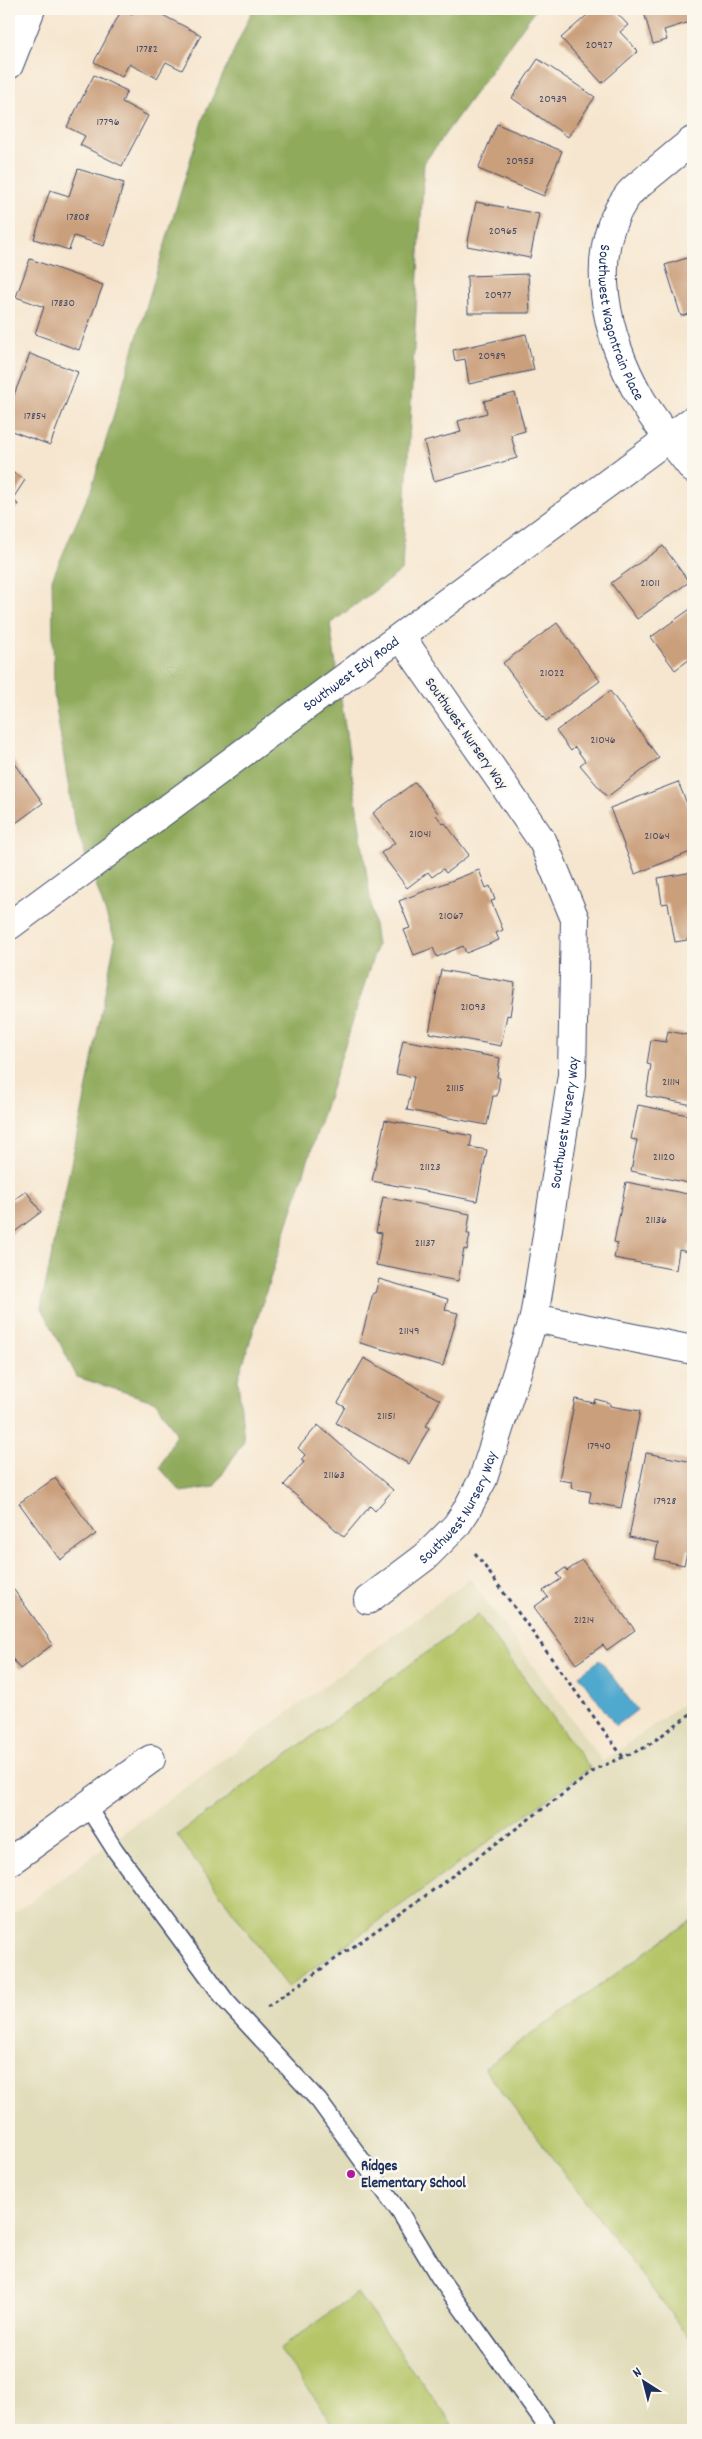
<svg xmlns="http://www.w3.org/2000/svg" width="702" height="2439" font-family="Dekko,sans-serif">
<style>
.built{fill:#e1dcba}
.green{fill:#b5c568;stroke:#687a63}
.forest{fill:#90aa5c;stroke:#566c5d}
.water{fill:#50a9ce;stroke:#366c96}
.building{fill:#ca9f7b}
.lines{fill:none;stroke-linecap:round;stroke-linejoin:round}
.service-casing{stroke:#3c4a6f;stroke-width:19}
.minor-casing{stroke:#3c4a6f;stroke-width:30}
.secondary-casing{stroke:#3c4a6f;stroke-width:30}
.path{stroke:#3c4a6f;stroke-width:3;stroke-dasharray:4 4;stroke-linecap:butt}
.service{stroke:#fff;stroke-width:16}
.minor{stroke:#fff;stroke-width:28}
.secondary{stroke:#fff;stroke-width:28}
.poi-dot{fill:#b5179e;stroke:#fbf7ec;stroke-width:2}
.labels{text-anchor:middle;stroke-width:5;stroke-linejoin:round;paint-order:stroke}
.number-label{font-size:12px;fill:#474b65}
.street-label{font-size:15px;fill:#1b2f5e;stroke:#fbf7ec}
.poi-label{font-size:15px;font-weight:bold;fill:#1b2f5e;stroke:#fbf7ec;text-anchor:start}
</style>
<rect width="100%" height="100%" fill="#fbf7ec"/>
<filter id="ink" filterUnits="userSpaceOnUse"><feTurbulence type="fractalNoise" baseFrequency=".02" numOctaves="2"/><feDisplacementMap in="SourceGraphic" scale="10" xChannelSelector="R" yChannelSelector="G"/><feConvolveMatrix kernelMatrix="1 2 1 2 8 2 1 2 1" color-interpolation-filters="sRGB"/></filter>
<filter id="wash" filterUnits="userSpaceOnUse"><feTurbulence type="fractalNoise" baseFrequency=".0096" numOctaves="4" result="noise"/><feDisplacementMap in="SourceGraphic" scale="20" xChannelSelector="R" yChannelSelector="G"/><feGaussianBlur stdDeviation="1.12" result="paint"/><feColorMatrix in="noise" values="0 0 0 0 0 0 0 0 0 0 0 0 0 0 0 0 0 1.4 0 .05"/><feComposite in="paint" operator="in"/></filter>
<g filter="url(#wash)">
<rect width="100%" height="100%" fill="#f6e6cf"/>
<!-- built -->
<path class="built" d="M470,1579L603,1762L693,1696V2430H9V1917Z"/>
<!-- green -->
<path class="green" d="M478,1615L590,1768L288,1987L177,1835Z
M690,1921L693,1926V2343L484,2068Z
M357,2293L452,2424L444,2430H338L279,2349Z"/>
<!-- forest -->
<path class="forest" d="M253,9H536L424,163L402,570L330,624L377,945L238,1379L244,1441L214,1487L181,1492L160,1468L176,1433L156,1402L77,1377L41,1306L84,1102L115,940L74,821L54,695L52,579L92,487L203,118Z"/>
<!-- water -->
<path class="water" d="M600,1660L637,1710L616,1726L579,1675Z"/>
<g id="blocks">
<!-- building -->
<path class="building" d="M122,9L132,14L135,9H151L201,35L182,70L166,62L157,78L129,64L122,77L94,62Z
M594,9H613L628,25L620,32L638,51L602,83L561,38Z
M643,9H693V21L664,30L667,40L653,44Z
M538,59L595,97L568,137L512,98Z
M94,75L127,91L122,102L148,116L122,166L80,145L85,136L67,127Z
M497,124L562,151L544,196L478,169Z
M78,169L124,183L104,246L74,236L69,250L34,239L50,190L69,196Z
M476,202L539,214L530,258L467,246Z
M693,256V313L681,316L665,265Z
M30,259L103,285L79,350L35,334L44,307L16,297Z
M528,274L530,313H468L467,276Z
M526,334L534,370L469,384L465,359L455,361L453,350Z
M30,354L78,372L50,445L9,430V398L12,400Z
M515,393L525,431L511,435L517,458L434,481L424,442L461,432L458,421L487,413L484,401Z
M9,470L25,480L12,500L18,504L9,519Z
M663,546L689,582L637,619L611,583Z
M693,607V657L675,670L651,637Z
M557,623L600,681L546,721L503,663Z
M610,691L659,758L607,797L580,765L585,761L575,747L571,751L556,731Z
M9,755L43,803L9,828Z
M415,782L438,813L436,815L443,824L445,823L469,855L446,873L443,869L432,877L428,872L407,888L381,853L395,843L373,813Z
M678,782L693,818V851L635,874L610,808Z
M479,870L486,888L490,886L495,900L491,901L503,930L496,933L499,940L466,953L463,946L437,957L433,948L414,955L404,930L410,928L399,901Z
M693,872V939L675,942L668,903L662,904L658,878Z
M441,970L515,983L510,1016L507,1015L501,1046L429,1033Z
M668,1031L693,1036V1105L646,1096L651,1065L647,1064L651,1040L666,1042Z
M403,1040L500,1058L497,1077L500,1078L497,1096H493L487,1125L407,1110L414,1077L396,1074Z
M638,1105L693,1116V1184L631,1171L637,1140L631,1139Z
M385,1120L472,1136L470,1147L487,1150L477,1201L372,1181Z
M626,1182L693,1195V1245H689L688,1252L679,1250L676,1270L614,1258L617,1243L614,1242Z
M26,1191L41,1212L9,1236V1196L12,1201Z
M383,1197L470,1214L467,1234H470L467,1250L464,1249L458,1281L376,1265L382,1233L376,1232Z
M379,1279L448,1299L445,1310L458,1313L443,1366L360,1343L373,1293H375Z
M364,1358L440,1400L426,1426L429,1428L409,1464L336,1423L345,1407L338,1403Z
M575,1399L594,1403L595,1399L610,1403V1406L640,1411L621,1508L589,1502L591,1492L571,1488L572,1482L559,1480Z
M318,1425L393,1490L375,1511L370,1506L344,1537L284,1485L304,1462L301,1460L305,1455L298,1448Z
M646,1453L693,1462V1550L688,1549L684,1565L655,1559L658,1543L629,1537Z
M55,1478L96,1534L60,1560L19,1503Z
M582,1560L635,1630L607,1650L603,1645L576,1664L534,1607L548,1597L543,1591L561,1579L557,1574L565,1568L567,1571Z
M9,1583L53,1644L20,1669L9,1654Z"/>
</g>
</g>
<g filter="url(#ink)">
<use href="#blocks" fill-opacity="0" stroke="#3c4a6f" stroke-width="1"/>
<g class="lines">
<defs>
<path id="service" d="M87,1806L115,1850L226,2001L319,2101L401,2214L439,2277L549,2430"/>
<g id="minor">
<path d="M9,65L31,9"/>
<path id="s1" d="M692,141C677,153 663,165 648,177C642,183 633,188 628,195C584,253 607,340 641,399C656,424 675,446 693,469"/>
<path d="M534,1318L693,1350"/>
<path id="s2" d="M368,1600L425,1557L456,1526L466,1511L483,1479L534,1318L572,1075L575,919L543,842L401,637"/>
<path d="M9,1862L151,1759"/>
</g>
<g id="secondary">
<path id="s3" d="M9,926L693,420"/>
</g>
</defs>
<!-- service casing -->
<use href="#service" class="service-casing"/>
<!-- minor casing -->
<use href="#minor" class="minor-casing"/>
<!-- secondary casing -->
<use href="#secondary" class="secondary-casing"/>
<!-- path -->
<path class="path" d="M475,1553L623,1757
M267,2007L417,1902L598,1768L646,1747L693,1712"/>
<!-- service -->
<use href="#service" class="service"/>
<!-- minor -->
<use href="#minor" class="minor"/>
<!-- secondary -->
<use href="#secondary" class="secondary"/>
</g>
</g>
<!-- markers -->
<circle class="poi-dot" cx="351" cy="2174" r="5"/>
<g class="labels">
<!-- number labels -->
<g class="number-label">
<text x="599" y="48">20927</text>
<text x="147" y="52">17782</text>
<text x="553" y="102">20939</text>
<text x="108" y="125">17796</text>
<text x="520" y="164">20953</text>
<text x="78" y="220">17808</text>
<text x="503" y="234">20965</text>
<text x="498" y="298">20977</text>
<text x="63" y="306">17830</text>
<text x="492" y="359">20989</text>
<text x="35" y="419">17854</text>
<text x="650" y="586">21011</text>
<text x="552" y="676">21022</text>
<text x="603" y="743">21046</text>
<text x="420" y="837">21041</text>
<text x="657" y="839">21064</text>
<text x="451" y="919">21067</text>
<text x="473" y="1010">21093</text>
<text x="671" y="1085">21114</text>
<text x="455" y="1091">21115</text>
<text x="664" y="1160">21120</text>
<text x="430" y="1170">21123</text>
<text x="656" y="1223">21136</text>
<text x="425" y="1246">21137</text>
<text x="409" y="1334">21149</text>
<text x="386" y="1419">21151</text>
<text x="599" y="1449">17940</text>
<text x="334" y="1478">21163</text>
<text x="665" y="1504">17928</text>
<text x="584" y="1623">21214</text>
</g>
<!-- street labels -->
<g class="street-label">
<text dy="5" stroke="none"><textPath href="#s1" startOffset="219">Southwest Wagontrain Place</textPath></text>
<text dy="5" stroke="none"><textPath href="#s3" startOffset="425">Southwest Edy Road</textPath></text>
<text transform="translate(467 733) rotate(55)" y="5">Southwest Nursery Way</text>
<text dy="5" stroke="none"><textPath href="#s2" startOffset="536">Southwest Nursery Way</textPath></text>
<text dy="5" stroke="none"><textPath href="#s2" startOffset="132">Southwest Nursery Way</textPath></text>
</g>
<!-- poi labels -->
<g class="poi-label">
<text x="361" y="2170">Ridges<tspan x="361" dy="17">Elementary School</tspan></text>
</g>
</g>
<!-- margin -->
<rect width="702" height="2439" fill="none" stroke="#fbf7ec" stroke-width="30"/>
<!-- north arrow -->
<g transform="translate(644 2382) rotate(324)" stroke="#fbf7ec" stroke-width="4" paint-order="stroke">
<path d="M0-4L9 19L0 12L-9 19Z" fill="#1b2f5e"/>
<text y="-8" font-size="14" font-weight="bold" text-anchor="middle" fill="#1b2f5e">N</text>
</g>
</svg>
